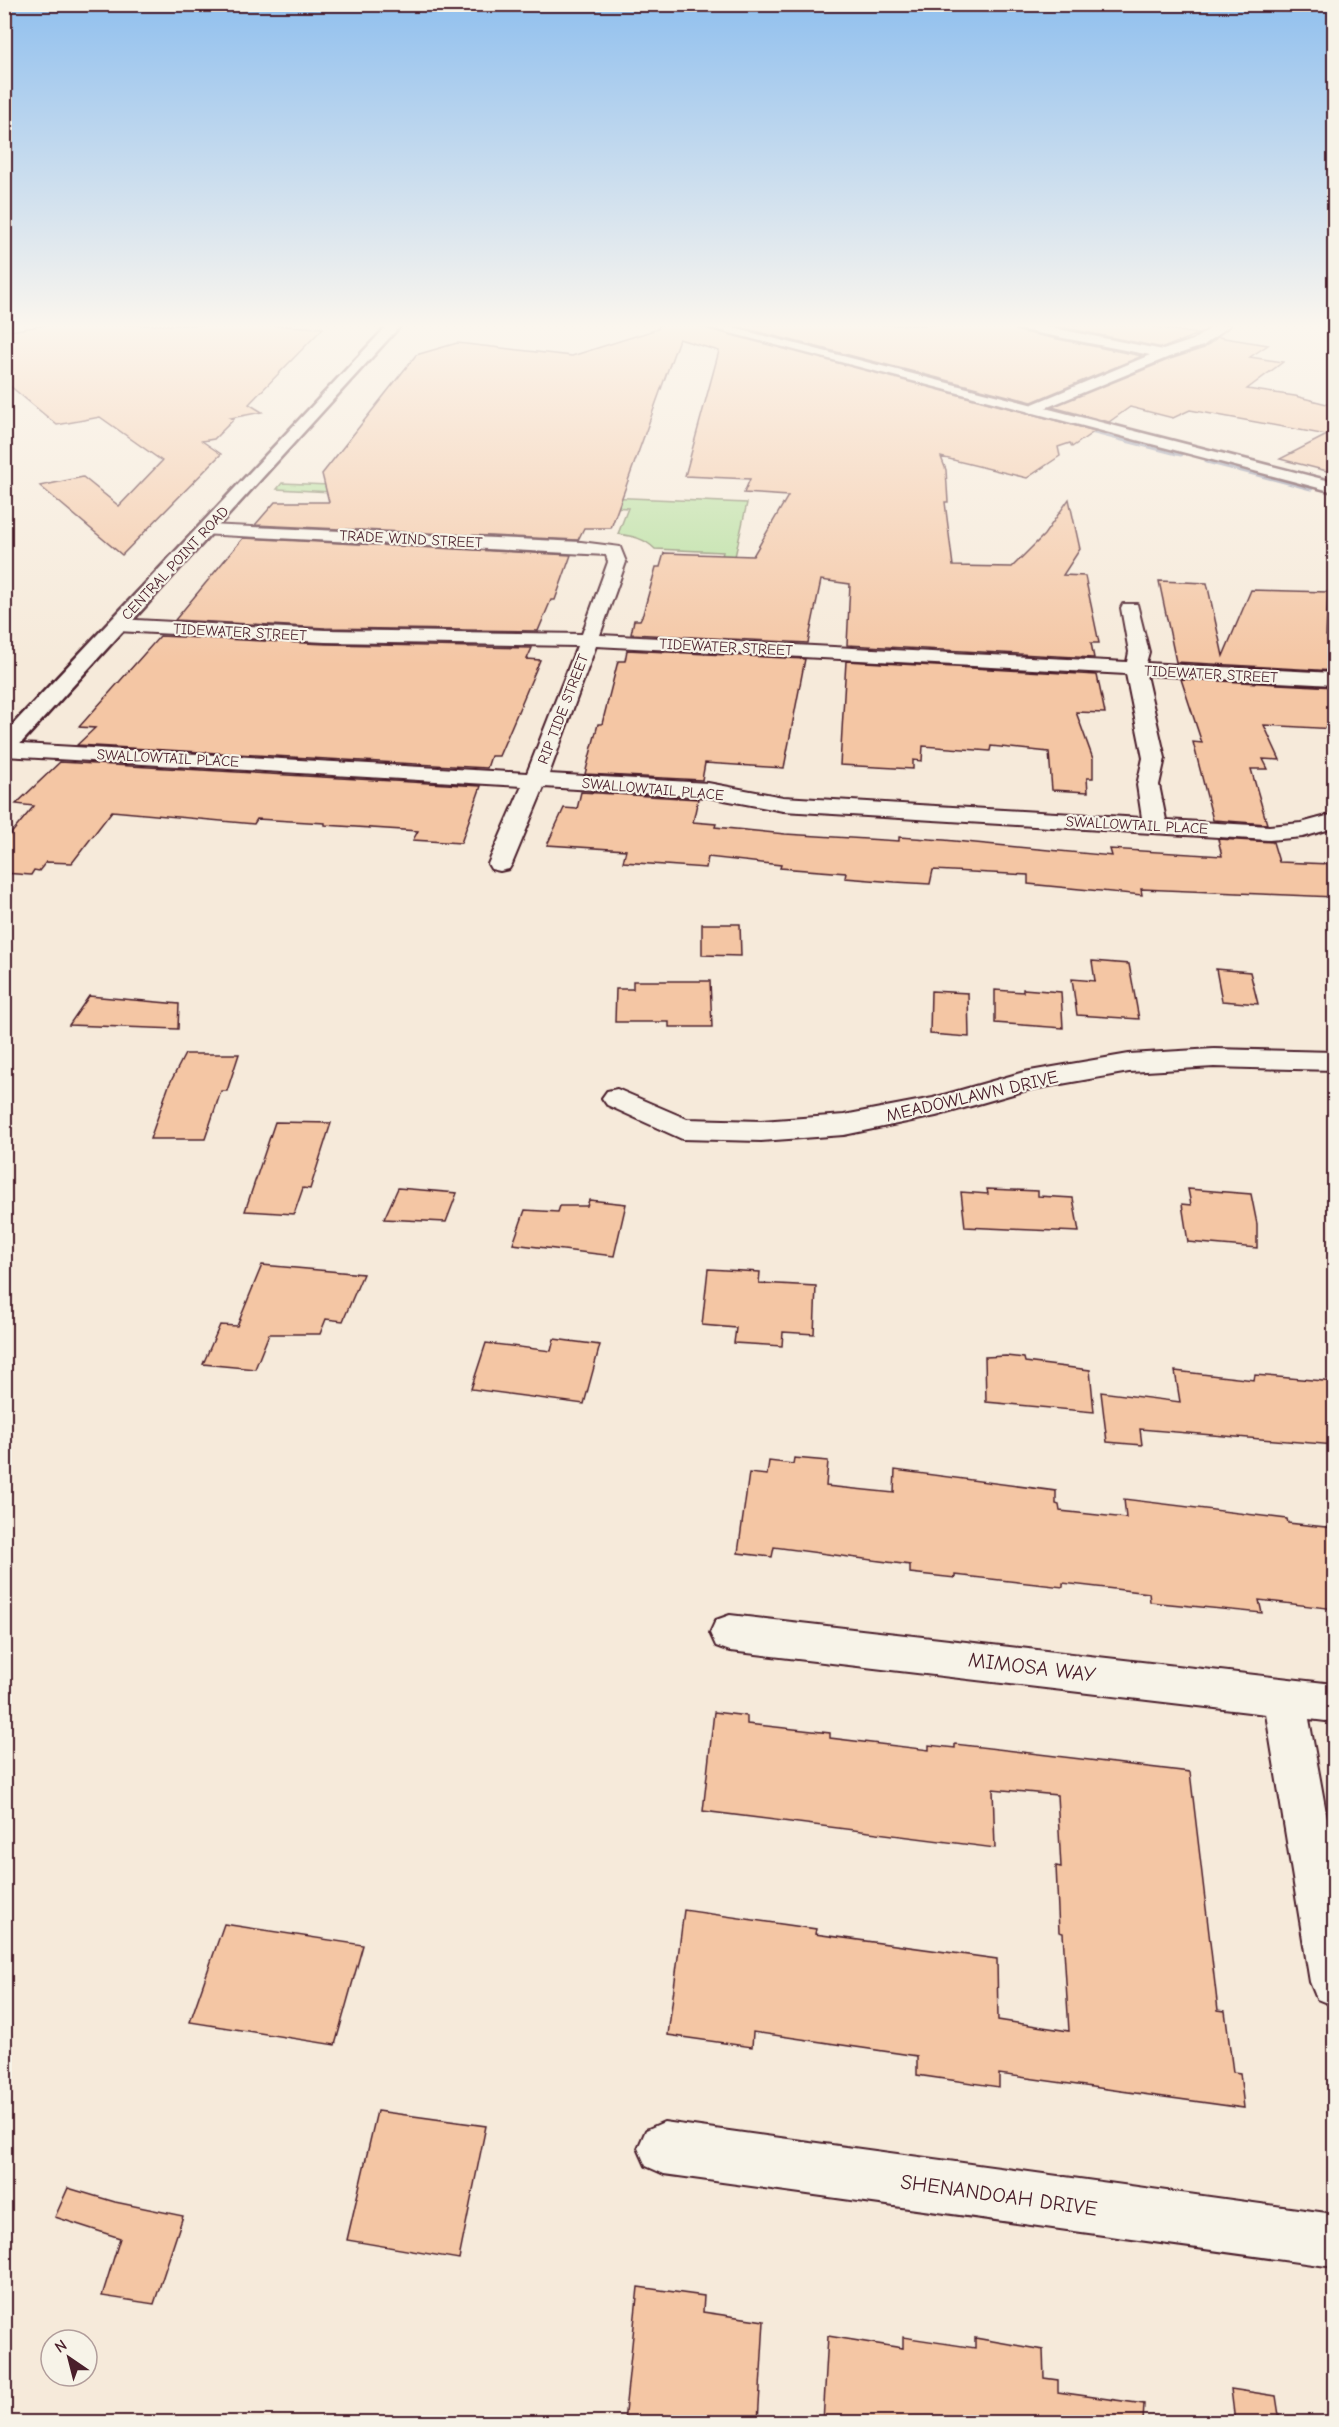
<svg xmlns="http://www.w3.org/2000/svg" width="1339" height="2427" font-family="'Comic Neue',sans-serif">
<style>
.green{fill:#b4de9c;stroke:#7f7e64;stroke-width:1.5}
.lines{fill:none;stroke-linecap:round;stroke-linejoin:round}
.stream{stroke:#878ba5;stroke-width:5}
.building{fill:#f4c6a4;stroke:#4a1f2b;stroke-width:1.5}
.minor-casing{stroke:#4a1f2b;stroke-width:4}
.tertiary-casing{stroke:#4a1f2b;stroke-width:5}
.secondary-casing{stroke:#4a1f2b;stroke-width:5}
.minor{fill:#f7f3e8;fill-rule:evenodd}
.tertiary{fill:#f7f3e8;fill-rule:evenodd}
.secondary{fill:#f7f3e8;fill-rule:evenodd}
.labels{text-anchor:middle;stroke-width:4.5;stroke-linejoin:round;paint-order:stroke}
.far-street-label{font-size:15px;fill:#4a1f2b;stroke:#f7f3e8}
.street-label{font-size:18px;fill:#4a1f2b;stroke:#f7f3e8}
.near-street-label{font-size:21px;fill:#4a1f2b;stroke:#f7f3e8}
</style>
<rect width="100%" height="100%" fill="#f6eada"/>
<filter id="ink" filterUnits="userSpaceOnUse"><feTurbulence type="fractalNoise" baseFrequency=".0167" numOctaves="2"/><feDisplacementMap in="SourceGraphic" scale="12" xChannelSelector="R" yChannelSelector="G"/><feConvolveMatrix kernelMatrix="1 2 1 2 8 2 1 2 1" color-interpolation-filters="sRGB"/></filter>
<g filter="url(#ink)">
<!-- green -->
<path class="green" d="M282,483L747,503L728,588L713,587L723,552L655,549C644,538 632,536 618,534L628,508L277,489Z"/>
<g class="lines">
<!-- stream -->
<path class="stream" d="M1083,429L1181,454
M1207,461L1311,488"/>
</g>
<!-- building -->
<path class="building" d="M46,325H267L323,328L249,404L262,412L231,418L234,419L214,439L202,441L221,454L122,555L40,486L83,477L119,506L162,461L100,417L57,425L4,381V332Z
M659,325H698L1095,431L1072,447L1070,443L1058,447L1060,456L1027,478L941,457L946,470L948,502H945L953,566L1012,567L1044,535L1069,499L1080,549L1063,575L1085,576L1099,643H1091L1094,658L847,645L850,584L821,580L808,643L631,634L634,620H640L643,614L656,567H660L664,553L753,556L788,496L744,493L750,479L685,476L719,351L679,339L611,528H584L578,540L255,525L275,502H329L322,474L416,355L457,343L572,356L658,329Z
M732,325H1010L1018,331L1142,356L1032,402Z
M1051,325H1143L1198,334L1163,348Z
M1218,337L1268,345L1250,357L1283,362L1247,389L1295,396L1335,406V473L1280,459L1327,435L1190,410L1173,418L1130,407L1109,422L1052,407L1170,359L1204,348Z
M243,538L571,555L555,600H551L538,631L325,628L175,620Z
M1159,581L1207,583L1223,656L1251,590L1328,592L1326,636H1335V671L1176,662Z
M160,636L325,644L532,648L527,659L540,660L499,756H491L487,768L77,745L95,728L79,727Z
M627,650L805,659L784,768L705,763L702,780L585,774L598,724H602L618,661H625Z
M846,661L1097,675L1105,713L1076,712L1093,759V778H1087L1088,792L1052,790L1049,752L991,746L990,751L923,746L922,761L913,760V769L840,765Z
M1181,679L1335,687V729L1264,725L1280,760L1263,759L1268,769H1251L1267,824L1213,820L1193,742L1202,743Z
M60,762L481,786L461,843L413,840L418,831L325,825V823L257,819L254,824L112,811L72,863L46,862L39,871L34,870L31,875L4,873V842L34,806L16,804Z
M581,792L698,799L693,822L716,824L715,827L785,834L899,841V837L944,840L1112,856L1110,849L1222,856L1218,839L1273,842L1279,862L1330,864L1335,876V897L1141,889L1142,895L1028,884V875L933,870L930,884L895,882L845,878L846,873L780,868L781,865L708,857L706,868L623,862L626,850L547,845L564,808L577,809Z
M702,924H740L741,956L702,955Z
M1092,961L1129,964L1139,1019L1077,1015L1072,979L1095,981Z
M1216,969L1250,972L1258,1004L1222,1001Z
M633,981H710L712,1027H669V1022H615L616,989H633Z
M1023,989L1061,992L1063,1028L995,1023V990L1023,992Z
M931,991L968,993L969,1037L930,1034Z
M89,996L179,1004L178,1029L69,1025Z
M185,1054H239L227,1091H221L205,1139H150L169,1085Z
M275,1122L331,1123L310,1189L303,1188L294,1214L245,1211Z
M398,1188L457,1193L446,1222L384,1219Z
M987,1189L1038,1191V1196L1073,1198L1079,1232L965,1227L961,1192L988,1194Z
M1188,1189L1251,1194L1257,1224V1248L1188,1242L1182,1204L1191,1205Z
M589,1200L626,1204L614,1256L513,1244L525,1210L558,1212L560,1206H587Z
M262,1265L363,1274L343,1321L326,1319L320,1334H269L255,1369L203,1364L220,1325L237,1326Z
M708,1269L760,1272L759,1283L816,1286L814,1334L783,1332L782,1346L734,1343L736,1328L702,1325Z
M554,1339L600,1345L584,1404L471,1389L486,1343L551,1351Z
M1006,1356L1024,1358L1025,1362L1090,1370L1094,1412L986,1402L985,1357Z
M1175,1371L1254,1380L1255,1375L1335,1382V1445L1140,1429L1142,1445L1107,1442L1101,1392L1180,1402Z
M794,1458L828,1461L826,1486L894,1493L895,1470L1056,1491V1504L1059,1505L1060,1511L1126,1518L1124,1499L1287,1519L1288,1523L1335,1528V1609L1259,1600L1262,1613L1150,1602L1149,1593L1063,1583V1587L955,1575V1578L910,1573V1565L774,1547L772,1557L738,1553L749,1473L767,1475L769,1461L793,1464Z
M714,1712L747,1716V1724L830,1733V1738L929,1750V1745L955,1748V1744L1190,1772L1218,2010L1225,2011L1233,2072L1240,2073L1244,2108L999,2074V2087L917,2075V2056L753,2032L752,2047L668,2035L684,1910L816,1929L815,1934L997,1959L998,2020L1069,2031L1063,1933L1059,1932L1056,1866L1061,1867L1057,1795L993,1789L995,1848L703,1811Z
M224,1924L363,1945L335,2045L190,2022Z
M377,2111L486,2126L459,2259L347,2240Z
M68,2188L115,2202L183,2216L154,2304L102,2296L120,2238L55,2217Z
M638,2287L704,2296L703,2312L764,2321L758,2422H624Z
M828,2336L903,2348V2337L975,2348V2338L1043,2350L1044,2378L1058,2380V2392L1144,2404L1143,2422H823Z
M1231,2389L1276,2396L1280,2422H1235Z"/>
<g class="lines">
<defs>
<path id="minor" d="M1012,325H1038L1163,350L1193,340L1215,325H1230L1203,346L1169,357L1033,413L1028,412L1026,409L1028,406L1150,355L1018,329Z
M207,525L581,542L620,547L626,562L600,635L1127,662L1129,652L1121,608L1123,604H1137L1149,652L1146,663L1334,673V685L1146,675L1165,758L1159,785L1166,820L1269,826L1301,823L1334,814V828L1303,837L1269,840L783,811L708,797L544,787L512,864L509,869L500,871L491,869L488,864L522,786L4,756V743L527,773L577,646L325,642L117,631L108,625L117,619L325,630L582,634L608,562L606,555L201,534L199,530ZM596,646L1126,674L1143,758L1137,785L1142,818L783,797L708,783L549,774Z
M1214,1049L1334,1052V1070L1214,1067L1129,1072L1027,1090L936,1116L844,1135L761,1141L682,1139L607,1105L602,1098L607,1091L617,1089L687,1119L761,1121L844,1115L933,1098L1024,1072L1129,1054Z
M730,1615L1334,1684V1722L1309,1719L1334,1856V2006L1317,1999L1310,1982L1266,1714L730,1651L716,1646L710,1633L716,1620Z
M664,2122L1334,2214V2267L664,2174L646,2166L638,2148L646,2130Z"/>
<path id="tertiary" d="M388,325H401L12,753L4,755V734Z"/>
<path id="secondary" d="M700,325H722L1334,482V492Z"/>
</defs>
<!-- minor casing -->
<use href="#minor" class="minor-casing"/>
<!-- tertiary casing -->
<use href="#tertiary" class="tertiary-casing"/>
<!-- secondary casing -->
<use href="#secondary" class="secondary-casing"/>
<!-- minor -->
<use href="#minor" class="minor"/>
<!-- tertiary -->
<use href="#tertiary" class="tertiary"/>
<!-- secondary -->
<use href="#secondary" class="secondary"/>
</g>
</g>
<!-- sky -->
<linearGradient id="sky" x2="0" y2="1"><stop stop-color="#91c0ee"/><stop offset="0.49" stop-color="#fbf6ee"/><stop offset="1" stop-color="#fbf6ee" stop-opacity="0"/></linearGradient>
<rect width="1339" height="665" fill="url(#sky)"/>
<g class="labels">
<!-- far-street labels -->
<g class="far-street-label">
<text transform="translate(411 539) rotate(3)" y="5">TRADE WIND STREET</text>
<text transform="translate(175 563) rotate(-47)" y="5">CENTRAL POINT ROAD</text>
<text transform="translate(240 632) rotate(3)" y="5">TIDEWATER STREET</text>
<text transform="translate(726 647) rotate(3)" y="5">TIDEWATER STREET</text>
<text transform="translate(1211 674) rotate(3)" y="5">TIDEWATER STREET</text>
<text transform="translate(563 709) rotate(-69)" y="5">RIP TIDE STREET</text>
<text transform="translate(168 758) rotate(3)" y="5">SWALLOWTAIL PLACE</text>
<text transform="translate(653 789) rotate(5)" y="5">SWALLOWTAIL PLACE</text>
<text transform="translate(1137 825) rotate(3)" y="5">SWALLOWTAIL PLACE</text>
</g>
<!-- street labels -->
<g class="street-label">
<text transform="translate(972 1096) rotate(-13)" y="6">MEADOWLAWN DRIVE</text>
</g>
<!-- near-street labels -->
<g class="near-street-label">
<text transform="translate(1032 1667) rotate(7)" y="7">MIMOSA WAY</text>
<text transform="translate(999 2195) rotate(8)" y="7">SHENANDOAH DRIVE</text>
</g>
</g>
<!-- margin -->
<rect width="1339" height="2427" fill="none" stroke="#f7f3e8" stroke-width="24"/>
<rect x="12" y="12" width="1315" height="2403" fill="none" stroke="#4a1f2b" stroke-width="2" filter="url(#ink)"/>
<!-- north arrow -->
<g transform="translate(69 2358) rotate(325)"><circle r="28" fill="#f7f3e8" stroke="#b29e9c" stroke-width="1.5"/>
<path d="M0-4.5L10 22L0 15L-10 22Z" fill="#4a1f2b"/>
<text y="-9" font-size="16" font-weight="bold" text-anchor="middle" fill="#4a1f2b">N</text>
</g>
</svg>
